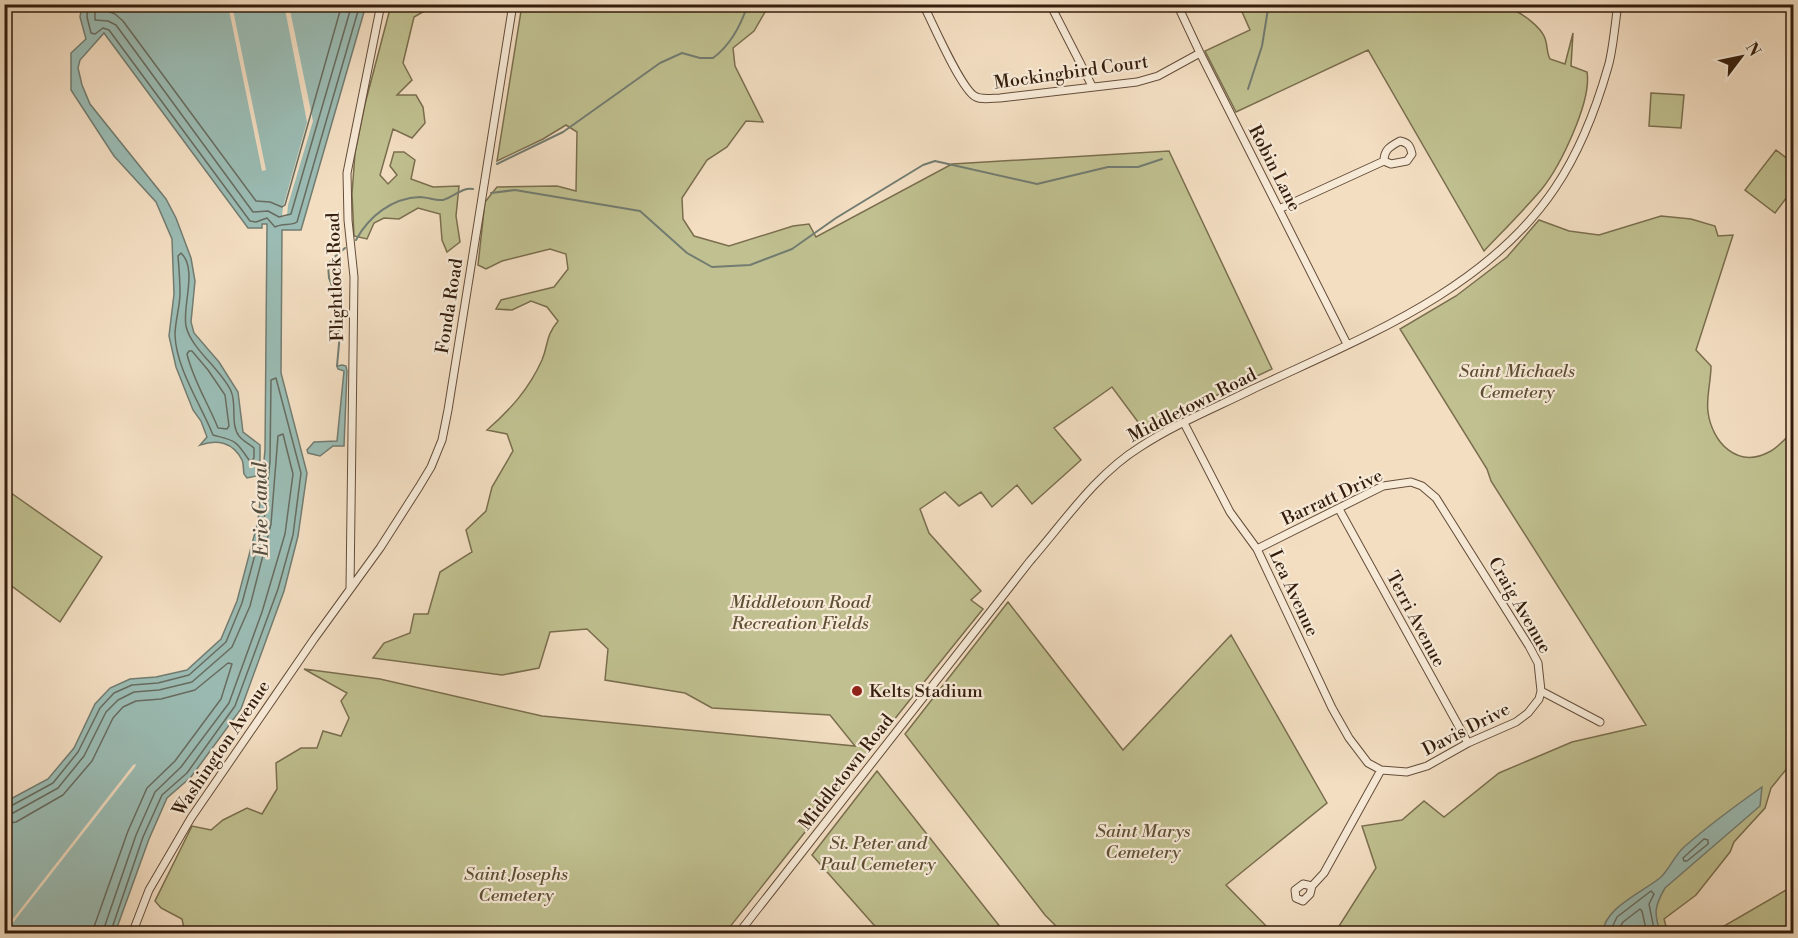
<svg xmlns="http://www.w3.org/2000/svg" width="1798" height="938" font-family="'Libre Bodoni',serif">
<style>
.green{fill:#c0c090;stroke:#7a6e4e;stroke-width:1.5}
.water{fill:#9bbcb4;stroke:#727c71;stroke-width:1.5}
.pier{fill:#f3dec2}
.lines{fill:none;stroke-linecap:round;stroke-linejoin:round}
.shore{stroke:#686c60;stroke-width:1.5}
.stream{stroke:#727c71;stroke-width:2}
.minor-casing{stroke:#644d3a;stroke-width:9}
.minor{stroke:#f7ead7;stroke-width:7}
.poi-dot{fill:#8f2418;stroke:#f7ead7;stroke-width:2}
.labels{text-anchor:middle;stroke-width:4.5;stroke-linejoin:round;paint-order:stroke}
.street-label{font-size:18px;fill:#341d0d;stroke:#f7ead7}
.park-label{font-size:18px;font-style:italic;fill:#5e4e34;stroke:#f7ead7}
.poi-label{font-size:18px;fill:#341d0d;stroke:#f7ead7;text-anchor:start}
.water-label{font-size:20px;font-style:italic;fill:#534d3f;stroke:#f7ead7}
</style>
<rect width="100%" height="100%" fill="#f3dec2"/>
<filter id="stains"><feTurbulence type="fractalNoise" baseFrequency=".00333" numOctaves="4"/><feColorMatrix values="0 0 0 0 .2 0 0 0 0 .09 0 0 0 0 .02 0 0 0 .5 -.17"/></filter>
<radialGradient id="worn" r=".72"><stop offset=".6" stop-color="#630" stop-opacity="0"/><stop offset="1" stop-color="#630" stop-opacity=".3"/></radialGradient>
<!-- green -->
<path class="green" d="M391,5H430L428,9L414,17L403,63L412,80L397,95H416L423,107L425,123L412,138L393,129L380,175L388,184L397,175L390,166L394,152H404L415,160L411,179L433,187L459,186L456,216L460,242L447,252L442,240L440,214L418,208L399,219L384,218L374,223L367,239L354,236L352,194L355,153L365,104Z
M522,5H769L754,31L733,48L735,66L763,122L746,121L727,147L707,160L682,198L683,219L694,236L729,246L793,226L809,224L816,237L952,164L1169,151L1272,369L1144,430L1112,387L1054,428L1081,460L1032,504L1017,485L992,507L981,492L959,506L945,492L920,509L929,533L981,591L971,600L983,609C896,716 811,825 725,933H185L182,919L161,908L155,901L192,826L211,830L223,820L247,808L262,814L277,789L276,763L301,748H317L323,731L341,736L349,718L341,701L347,693L304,669L380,679L542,716L855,746L830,715L712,708L685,693L605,680L608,649L587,629L550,632L539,668L502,675L373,658L384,643L410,633L414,614H428L440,572L472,552L466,530L486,511L492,487L513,451L507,434L487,430C510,410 529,389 542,360C549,343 545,337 558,321L547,307L531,301L512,310L496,309L501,300L554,287L568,269L566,254L550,249L502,261L486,269L478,265L485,202L497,187L557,186L576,191L577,132L566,125L543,139L497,161Z
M1239,5H1515L1516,11C1525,16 1539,26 1544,36C1548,44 1546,51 1550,59L1565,64L1573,33L1571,66L1587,72C1592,101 1560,167 1541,190C1523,211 1503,231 1484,251L1368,50L1236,112L1205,51L1250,30Z
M1651,93L1684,95L1681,128L1649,126Z
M1776,150L1793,163V189L1775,213L1745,190Z
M1661,216L1691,219L1715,226L1718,236L1733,235L1696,350L1711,366C1711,381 1706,398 1708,412C1712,442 1737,469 1769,452C1778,448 1786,438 1793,431V761L1771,788L1765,808L1734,842L1730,852L1696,895L1664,919L1668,933L1334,934L1376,868L1362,826L1402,820L1424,801L1444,817L1499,773L1572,742L1646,725L1491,481L1487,469L1400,329L1456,296L1507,257L1539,220L1569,231L1599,235Z
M4,488L102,557L60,622L5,581Z
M1008,602L1123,750L1231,635L1327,803L1226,885L1273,933H1063L1045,915L905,734Z
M877,771L1005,933H881L812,855Z
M1793,886V933H1712Z"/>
<!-- water -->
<path class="water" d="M82,5H366L301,230H282L281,373L307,473L298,536L284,591L241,709L191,777L167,798L149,839L115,933L5,934V802L48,779L74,748L95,704L110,688L130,679L156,677L187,670L221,639L237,601L258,521L265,450L267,224H262V228H248L104,33L80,60L78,68L82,85L90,104L166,199L176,218L191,258L195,281L191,322L194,333L219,362L238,392L243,432L260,445V475L247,478L244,474C243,469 244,464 242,460C233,442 217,439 200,445L207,437L201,421L193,410L176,367L169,336L174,294L172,239L156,202L114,156L71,90V53L86,39L80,17Z
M342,365L346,366L347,371L344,446H333L320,456L308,453L307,450L314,442L337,441L344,371L338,369L337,366Z
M1762,787L1760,806L1665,888C1655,905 1653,914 1661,933H1603C1603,908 1645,891 1661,877C1670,868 1675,855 1684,847C1708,826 1735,806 1762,787Z"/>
<!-- pier -->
<path class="pier" d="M284,4L289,5L313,121L288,205L287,216L282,217L283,207L307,122Z
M228,5H232L266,170L262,171Z
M136,764L135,767L5,933V929L133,765Z"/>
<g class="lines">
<!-- shore -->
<path class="shore" d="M88,4L87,17L91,33L95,34L103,28L109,30L250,221L256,222L267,218L275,227C282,223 292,226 297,222L360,4
M95,4V20L108,21L116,25L253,212L268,211L279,217L291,214L352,4
M104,4L105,10L115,14L123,21L256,201L270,202L282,207L285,205L342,4
M181,253C198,269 182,306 186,326C191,349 220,368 231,391C237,404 230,424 239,436C243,441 249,444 254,448V458L252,460H249C235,439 235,441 213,435C201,405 176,368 175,335C175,321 180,307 180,293C180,281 179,268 178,256Z
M189,351H192L208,370L225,395L229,426L227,429L218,428C208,403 193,380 187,354Z
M4,807H9L53,783L78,752L100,708L114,693L132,685L158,683L189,675L226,642L242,603L264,521L270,461L271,380L276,378L301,473L293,535L278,589L235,706L187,773L162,795L143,837L110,934
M4,815L13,813L58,788L84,756L106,712L118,700L134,692L159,690L192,682L232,647L250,606L271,524L278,436L283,434L293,474L285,534L262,612L229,703L181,767L155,792L136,835L102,934
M4,824L16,822L63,795L92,761L113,718L123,707L136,701L161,699L195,690L228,663L232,664L221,699L175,761L147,788L128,831L95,924L93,934
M1704,839L1708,840V844L1687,861H1684L1683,858Z
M1609,934L1617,917L1651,891L1654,894L1649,904L1655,934
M1616,934L1623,922L1640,909L1642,911L1647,934"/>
<!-- stream -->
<path class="stream" d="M1248,89L1262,46L1268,9L1271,4
M497,164L563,132L660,63L682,53L700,58H713C731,45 741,25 748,4
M491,193L515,190L640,211L687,253L712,267L750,265L792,249L836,218L923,165L935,161L1037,184L1108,167H1138L1162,159
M356,240C369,216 392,198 420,197C427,197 436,201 443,200C454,197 462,187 473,189
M337,366L340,333L337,326L341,311L329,278L328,265L332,259L345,248"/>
<defs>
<path id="minor" d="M923,4C933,24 958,82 973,95C980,101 992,98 1000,98L1137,82L1158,76L1200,53
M1050,4L1092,86
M1177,4L1200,53L1347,344
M1400,141C1409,143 1410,146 1412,154L1407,161L1391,164L1384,161C1384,149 1391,146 1400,141Z
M1279,209L1384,161
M1184,423L1230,512L1257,549L1332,708L1349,738L1368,763L1381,770L1407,772L1427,766L1468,743L1516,722L1528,713L1539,699L1541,691
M1339,509L1468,743
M1257,549L1383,486L1411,482L1422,486L1436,498L1529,646L1538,663L1541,691L1600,722
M350,588L354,277L348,220L347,173L381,4
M1303,884L1312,886L1310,894L1303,901L1296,898L1295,890Z
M1312,886L1324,873L1381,770
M132,934L149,890L191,818L314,639L380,548L419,487L431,467L442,440L448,410L513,4
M738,934L1030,561C1064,522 1095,475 1140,447C1175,424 1215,408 1253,389C1361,338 1486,291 1555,188C1580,151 1596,109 1608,67C1613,51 1615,23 1618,4"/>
</defs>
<!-- minor casing -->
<use href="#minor" class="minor-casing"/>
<!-- minor -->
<use href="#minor" class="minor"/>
</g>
<!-- markers -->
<circle class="poi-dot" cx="857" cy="691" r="6"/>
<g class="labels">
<!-- street labels -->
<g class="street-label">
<text transform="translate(1071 72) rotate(-8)" y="6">Mockingbird Court</text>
<text transform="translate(1275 168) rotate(63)" y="6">Robin Lane</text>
<text transform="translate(335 277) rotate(-92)" y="6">Flightlock Road</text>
<text transform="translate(449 306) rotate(-81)" y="6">Fonda Road</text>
<text transform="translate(1192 405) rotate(-27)" y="6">Middletown Road</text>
<text transform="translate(1332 497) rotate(-25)" y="6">Barratt Drive</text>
<text transform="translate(1294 593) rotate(65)" y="6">Lea Avenue</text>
<text transform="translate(1520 605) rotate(60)" y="6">Craig Avenue</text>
<text transform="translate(1416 619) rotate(62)" y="6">Terri Avenue</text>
<text transform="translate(1466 729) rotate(-27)" y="6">Davis Drive</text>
<text transform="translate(221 748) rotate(-56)" y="6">Washington Avenue</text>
<text transform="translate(846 772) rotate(-52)" y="6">Middletown Road</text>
</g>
<!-- park labels -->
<g class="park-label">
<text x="1517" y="377">Saint Michaels<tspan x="1517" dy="21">Cemetery</tspan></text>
<text x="800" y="608">Middletown Road<tspan x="800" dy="21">Recreation Fields</tspan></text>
<text x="1143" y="837">Saint Marys<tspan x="1143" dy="21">Cemetery</tspan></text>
<text x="878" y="849">St. Peter and<tspan x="878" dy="21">Paul Cemetery</tspan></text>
<text x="516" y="880">Saint Josephs<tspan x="516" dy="21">Cemetery</tspan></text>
</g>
<!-- poi labels -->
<g class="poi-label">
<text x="869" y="697">Kelts Stadium</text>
</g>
<!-- water labels -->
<g class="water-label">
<text transform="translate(260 509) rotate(-91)" y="7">Erie Canal</text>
</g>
</g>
<!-- margin -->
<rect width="1798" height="938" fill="none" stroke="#f3dec2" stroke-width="24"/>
<rect x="6" y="6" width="1786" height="926" fill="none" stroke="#341d0d" stroke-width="3"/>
<rect x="12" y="12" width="1774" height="914" fill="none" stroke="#341d0d" stroke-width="1.5"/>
<!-- north arrow -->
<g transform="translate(1741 57) rotate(58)" stroke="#f7ead7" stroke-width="4.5" paint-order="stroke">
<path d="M0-4.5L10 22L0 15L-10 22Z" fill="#341d0d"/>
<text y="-9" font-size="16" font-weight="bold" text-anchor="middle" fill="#341d0d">N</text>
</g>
<rect width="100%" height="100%" filter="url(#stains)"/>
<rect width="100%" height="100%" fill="url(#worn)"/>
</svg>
